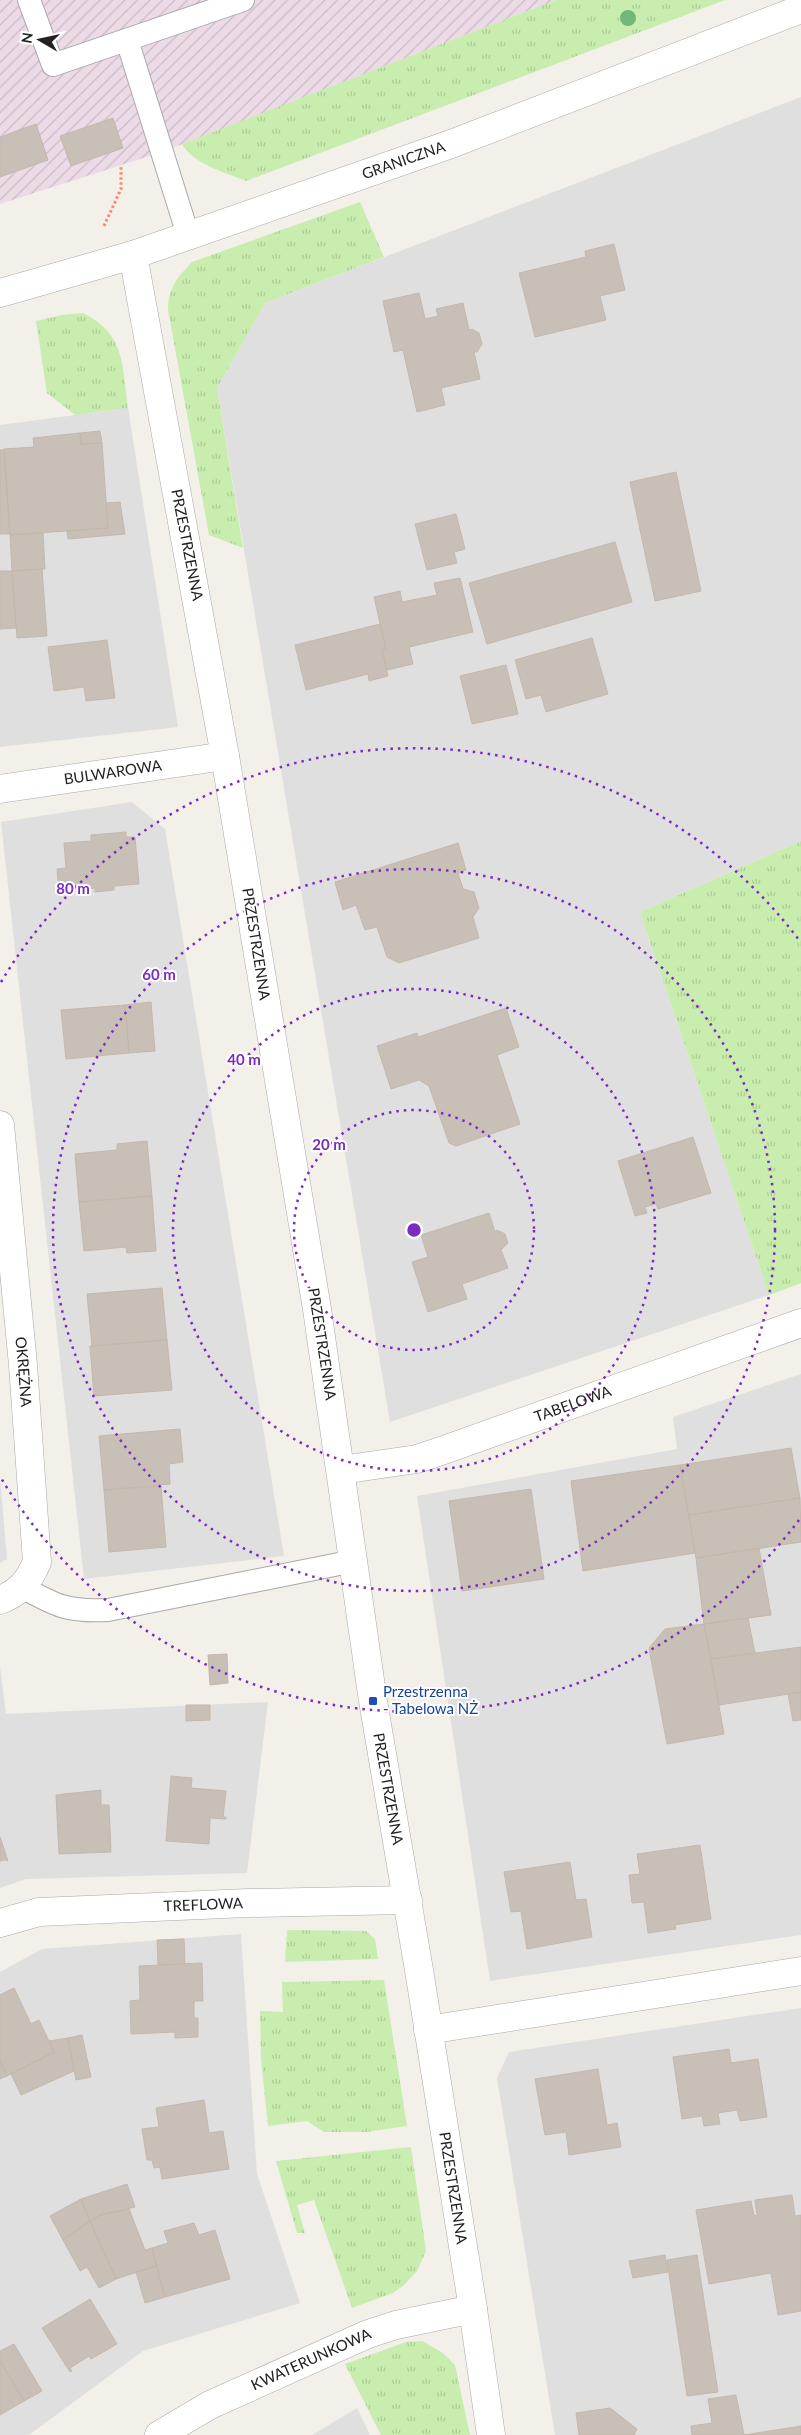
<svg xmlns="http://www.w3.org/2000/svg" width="801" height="2435" font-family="Lato,sans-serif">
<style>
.residential{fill:#e0dfdf}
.industrial{fill:url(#industrial-furrows)}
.grass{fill:url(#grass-tufts)}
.building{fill:#c8c0b7;stroke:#c5b7aa}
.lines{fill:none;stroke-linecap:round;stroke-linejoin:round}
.service-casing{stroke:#a9a9a9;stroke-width:24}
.minor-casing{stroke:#a9a9a9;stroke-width:29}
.tertiary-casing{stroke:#a9a9a9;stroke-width:29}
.path{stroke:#ff856d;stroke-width:3;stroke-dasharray:2.5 2.5;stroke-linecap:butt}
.service{stroke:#fff;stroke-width:22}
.minor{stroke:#fff;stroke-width:28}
.tertiary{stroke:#fff;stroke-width:28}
.tree{fill:#71b777}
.ring{fill:none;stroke:#7b2cbf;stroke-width:2.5;stroke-dasharray:2.5 5}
.transit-dot{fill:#1a4fb4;stroke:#fff;stroke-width:2}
.labels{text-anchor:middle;stroke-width:4;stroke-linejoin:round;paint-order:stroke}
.street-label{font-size:15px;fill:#222;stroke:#fff}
.transit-label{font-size:15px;fill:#164399;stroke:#fff;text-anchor:start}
.centre{fill:#7b2cbf;stroke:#fff;stroke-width:2.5}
.ring-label{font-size:15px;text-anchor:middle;font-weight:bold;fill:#7b2cbf;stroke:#fff;stroke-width:4;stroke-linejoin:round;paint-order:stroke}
</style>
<defs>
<pattern id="industrial-furrows" width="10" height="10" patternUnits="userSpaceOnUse" patternTransform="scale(1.25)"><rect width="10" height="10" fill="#ecdae7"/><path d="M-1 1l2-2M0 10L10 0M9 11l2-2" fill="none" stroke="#cabbc6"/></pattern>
<pattern id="grass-tufts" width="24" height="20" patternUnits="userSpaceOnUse" patternTransform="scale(1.25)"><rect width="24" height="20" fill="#c9edae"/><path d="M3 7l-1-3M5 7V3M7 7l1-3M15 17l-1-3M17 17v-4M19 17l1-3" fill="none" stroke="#accb95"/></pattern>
</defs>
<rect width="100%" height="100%" fill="#f2f0e9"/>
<!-- residential -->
<path class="residential" d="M801,97V841L640,912L769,1295L390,1422L217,388L265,303Z
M128,408L178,727L0,747V425Z
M132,802L165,829L284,1556L84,1579L1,822Z
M801,1374V1935L490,1981L417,1496L677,1449L673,1417Z
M0,1478L7,1559L0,1563Z
M0,1666L6,1714L268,1702L247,1873L26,1879L0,1888Z
M241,1934L257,2174L300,2303L143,2351L29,2435H0V1972L42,1949Z
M801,2008V2435H555L497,2078L509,2052Z
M357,2408L370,2435H312Z"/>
<!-- industrial -->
<path class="industrial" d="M0,0H556L162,152L0,204Z"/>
<!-- grass -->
<path class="grass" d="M556,0H725L246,181C225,172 194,165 182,144Z
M360,202L384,257L265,303L217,388L243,548L209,535L168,310C169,287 176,279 192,262Z
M83,313C126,334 122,366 128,408L75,415L47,393L36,321L62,315Z
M801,841V1283L769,1295L640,912Z
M287,1930L366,1931L375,1939L378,1959L285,1962Z
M384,1980L407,2126L367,2132H324L307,2121L268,2126L261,2059L260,2011L283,2012L282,1982Z
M411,2147L426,2251L417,2271L404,2285L393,2293L352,2308L314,2200L297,2205L305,2233H297L276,2161Z
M422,2341L443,2353L455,2365L470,2435H381L345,2364L406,2342Z"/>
<!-- building -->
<path class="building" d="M113,118L123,148L71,166L60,136Z
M36,124L48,160L0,177V137Z
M614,244L625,290L600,296L606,320L535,337L519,273L586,257L585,251Z
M419,293L425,319L438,316L436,309L463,303L469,330L472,329L479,333L482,344L477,352H474L480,379L441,388L445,405L417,412L403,350L394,352L383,301Z
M100,431L102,443L81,444L80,433Z
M80,433L81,444L102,443L108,528L10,535L4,449L34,447L33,438Z
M0,450H4L10,534H0Z
M676,472L701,591L655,601L630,482Z
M120,502L125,534L68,539L67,531L108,528L106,503Z
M456,514L465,549L454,552L457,563L427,570L415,524Z
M43,533L45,569L12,571L10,535Z
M615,542L632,602L487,644L469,583Z
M42,569L47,636L17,638L12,571Z
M0,571H12L16,628L0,629Z
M460,578L473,632L409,647L413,664L387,670L382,650L386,649L374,597L400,591L402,602L437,595L434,583Z
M380,624L386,649L382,650L388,676L369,681L368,674L306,690L295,645Z
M592,638L608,694L546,712L541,695L526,699L515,660Z
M107,640L115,698L86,701L84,687L54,691L48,647Z
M506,665L518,714L472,724L460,676Z
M126,832V837H135L139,884L114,886V890L95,892V888L59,891L57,869L66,868L64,843L91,841V835Z
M458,843L466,870L458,873L463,889L474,892L479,908L473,917L479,938L399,963L387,957L377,927L365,930L356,905L343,910L335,882Z
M151,1002L155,1051L129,1053L125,1005Z
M125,1005L129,1053L66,1059L61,1010Z
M506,1008L519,1047L497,1055L520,1124L456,1146L449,1143L429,1086L419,1080L391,1089L377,1046L417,1033L418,1037Z
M693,1137L711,1193L658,1209L656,1204L645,1207L647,1213L635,1216L618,1161Z
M147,1141L152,1196L79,1202L75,1154L117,1150V1144Z
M152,1196L156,1251L127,1253L126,1247L84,1251L79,1202Z
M489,1213L495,1232L497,1230L505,1234L508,1243L501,1250L508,1268L462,1284L467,1299L428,1312L412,1262L428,1257L421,1235Z
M162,1288L167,1340L92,1346L87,1294Z
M167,1340L172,1390L94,1396L90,1346Z
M180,1429L183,1462L169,1464L170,1484L104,1490L99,1436Z
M791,1448L800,1498L689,1515L680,1465Z
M680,1465L695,1553L583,1571L571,1481Z
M161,1486L166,1547L109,1552L104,1490Z
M531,1489L544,1579L462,1591L449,1501Z
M800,1498L801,1542L696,1558L689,1515Z
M759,1548L771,1615L704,1624L696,1558Z
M748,1618L755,1653L711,1659L704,1624Z
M704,1624L724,1734L667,1744L649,1648L665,1629Z
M801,1647V1692L719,1705L711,1659Z
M227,1654L228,1683L210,1685L208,1655Z
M801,1692V1720L793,1721L788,1694Z
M186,1705H210V1720L186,1721Z
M171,1776L192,1778L191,1788L226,1791L223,1817H226V1819L210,1818L209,1844L166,1841Z
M101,1790V1805H109L111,1852L59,1854L56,1795Z
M0,1837L8,1861L5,1860L0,1861Z
M700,1845L711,1919L675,1925L676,1929L648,1933L644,1902L632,1903L629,1875L640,1874L637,1854Z
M570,1862L576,1900L586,1899L592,1937L527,1949L521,1911L511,1912L504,1872Z
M184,1939L185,1964L158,1965L157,1940Z
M202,1963L203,2001H194V2018H198V2037L175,2038V2032L131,2034L130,2001L140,2000L139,1966Z
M14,1988L31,2024L39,2020L54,2052L7,2076L0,2060V1995Z
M82,2035L91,2077L76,2080L68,2038Z
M68,2038L74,2071L21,2095L11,2074L54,2052L49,2041Z
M729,2049L731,2063L758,2059L767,2117L740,2121L737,2110L718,2113L720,2124L704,2126L702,2116L682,2119L673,2057Z
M0,2060L7,2076L0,2079Z
M598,2069L607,2125L617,2123L621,2147L569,2155L566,2132L545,2135L535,2079Z
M204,2100L209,2133L223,2131L229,2169L162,2179L160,2167L154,2168L152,2160H147L142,2129L159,2127L156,2108Z
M127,2184L135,2207L100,2215L90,2221L81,2199Z
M792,2195L795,2216L801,2215V2311L778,2315L771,2273L709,2284L696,2210L751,2201L754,2216L757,2215L755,2200Z
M81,2199L90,2221L63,2240L50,2216Z
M129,2209L145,2250L152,2248L156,2266L116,2279L90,2221L100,2215Z
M90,2221L116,2279L99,2288L87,2267L80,2271L63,2240Z
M194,2223L199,2235L215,2230L230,2279L165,2297L152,2248L168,2243L164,2231Z
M665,2255L668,2272L633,2278L629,2261Z
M697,2255L718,2392L687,2396L667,2260Z
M156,2266L165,2297L145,2303L136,2272Z
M90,2299L117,2344L91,2359L89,2356L70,2368L72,2371L70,2372L42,2328Z
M14,2344L42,2391L24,2401L0,2361V2351Z
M0,2361L24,2401L0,2415Z
M736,2395L744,2435L801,2426V2435H692L691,2426L712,2423L708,2399Z
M610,2408L637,2429L634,2435H579L576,2413Z"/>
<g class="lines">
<defs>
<path id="service" d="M29,0L53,65L243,0
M127,40L188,235
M22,1587C56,1606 68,1612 108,1610L354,1561"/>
<g id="minor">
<path d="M0,293L133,255"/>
<path id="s1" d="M0,789L225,756"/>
<path id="s2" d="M0,1125L23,1365L37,1562C29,1581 19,1593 0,1600"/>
<path id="s3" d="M341,1470L417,1459L441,1451L801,1323"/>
<path id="s4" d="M0,1923L39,1912L248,1903L408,1900"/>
<path d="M428,2030L801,1971"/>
<path id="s5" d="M159,2435L210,2405L368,2334L396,2325L473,2309"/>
</g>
<g id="tertiary">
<path id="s6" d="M491,2435L473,2309L419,1970L373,1701L317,1309L225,756L133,255L451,144L801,9"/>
</g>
</defs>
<!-- service casing -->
<use href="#service" class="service-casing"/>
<!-- minor casing -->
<use href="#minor" class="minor-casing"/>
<!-- tertiary casing -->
<use href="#tertiary" class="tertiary-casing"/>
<!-- path -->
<path class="path" d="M104,226L121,189V165"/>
<!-- service -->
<use href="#service" class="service"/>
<!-- minor -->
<use href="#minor" class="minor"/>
<!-- tertiary -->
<use href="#tertiary" class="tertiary"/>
</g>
<!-- trees -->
<circle class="tree" cx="628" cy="18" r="8"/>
<!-- distance rings -->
<g class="ring">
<circle cx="414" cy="1230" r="120"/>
<circle cx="414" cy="1230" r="241"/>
<circle cx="414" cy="1230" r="361"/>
<path d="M799 1520A482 482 0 0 1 1 1478M1 982A482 482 0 0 1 799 940"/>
</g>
<!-- markers -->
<rect class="transit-dot" x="368" y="1696" width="10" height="10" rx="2.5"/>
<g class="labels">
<!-- street labels -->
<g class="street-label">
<text dy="5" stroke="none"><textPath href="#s6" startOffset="2496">GRANICZNA</textPath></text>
<text transform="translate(187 545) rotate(79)" y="5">PRZESTRZENNA</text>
<text dy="5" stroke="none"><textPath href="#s1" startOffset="114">BULWAROWA</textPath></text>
<text transform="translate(256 944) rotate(81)" y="5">PRZESTRZENNA</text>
<text transform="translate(322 1344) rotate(81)" y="5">PRZESTRZENNA</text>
<text dy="5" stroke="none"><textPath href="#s2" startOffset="248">OKRĘŻNA</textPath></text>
<text dy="5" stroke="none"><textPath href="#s3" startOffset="242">TABELOWA</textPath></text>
<text transform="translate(388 1789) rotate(80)" y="5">PRZESTRZENNA</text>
<text dy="5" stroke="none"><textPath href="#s4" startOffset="205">TREFLOWA</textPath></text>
<text transform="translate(453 2188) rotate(81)" y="5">PRZESTRZENNA</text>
<text dy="5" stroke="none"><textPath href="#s5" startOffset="170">KWATERUNKOWA</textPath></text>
</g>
<!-- transit labels -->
<g class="transit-label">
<text x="383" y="1697">Przestrzenna<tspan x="383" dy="17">- Tabelowa NŻ</tspan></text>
</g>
</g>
<circle cx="414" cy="1230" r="8" class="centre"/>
<g class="ring-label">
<text x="73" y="894">80 m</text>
<text x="159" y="980">60 m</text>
<text x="244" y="1065">40 m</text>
<text x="329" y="1150">20 m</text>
</g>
<!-- north arrow -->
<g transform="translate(40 40) rotate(279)" stroke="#ffffff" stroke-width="4" paint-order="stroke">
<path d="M0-4L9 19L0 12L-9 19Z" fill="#222222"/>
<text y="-8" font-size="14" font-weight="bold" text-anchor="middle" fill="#222222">N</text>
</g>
</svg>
